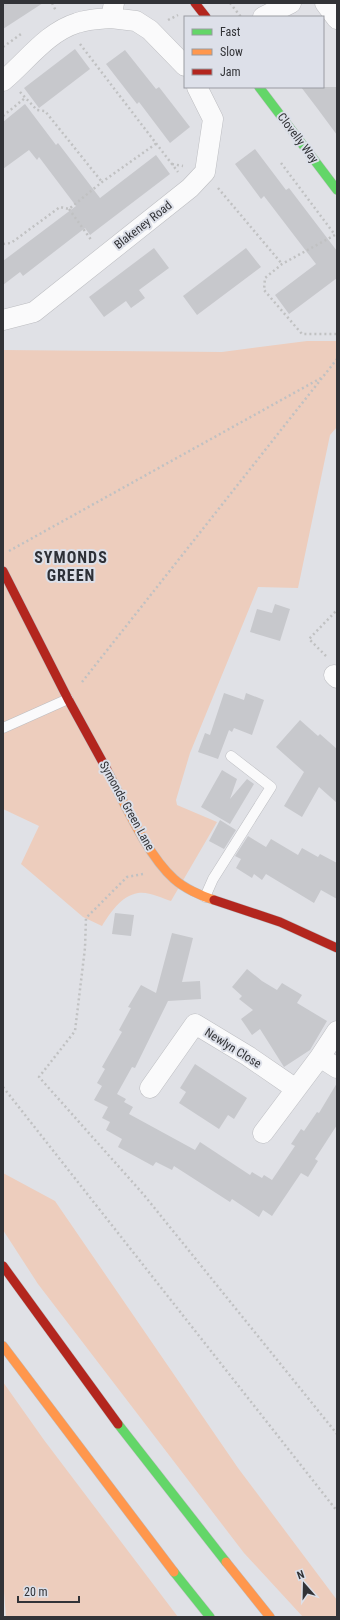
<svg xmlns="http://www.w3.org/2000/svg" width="340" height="1620" font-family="'Roboto Condensed',sans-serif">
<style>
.green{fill:#edcdbd}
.building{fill:#c7c8cc}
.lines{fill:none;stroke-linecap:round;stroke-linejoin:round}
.lane-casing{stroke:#bcbdc1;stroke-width:11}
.street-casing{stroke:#bcbdc1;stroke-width:21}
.fast-casing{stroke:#bcbdc1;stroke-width:10}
.slow-casing{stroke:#bcbdc1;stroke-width:10}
.jam-casing{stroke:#bcbdc1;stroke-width:10}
.path{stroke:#c0c1c2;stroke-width:2.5;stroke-dasharray:2 3;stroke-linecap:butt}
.lane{stroke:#fafafb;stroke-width:10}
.street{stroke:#fafafb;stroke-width:20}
.fast{stroke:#63d668;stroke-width:9}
.slow{stroke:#ff974d;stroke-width:9}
.jam{stroke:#b3261e;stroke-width:9}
.labels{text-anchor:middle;stroke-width:4;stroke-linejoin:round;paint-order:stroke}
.street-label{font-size:12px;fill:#323337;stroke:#dde0e9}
.district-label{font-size:16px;font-weight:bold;letter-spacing:1px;fill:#2d3037;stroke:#dde0e9}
</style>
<rect width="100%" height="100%" fill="#e0e1e6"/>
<!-- green -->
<path class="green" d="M307,341H337V427L330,435L298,588L258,587L190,753L176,800L177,805L217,822L171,901C162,898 148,891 138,893C121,896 110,913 102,926L83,917L21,864L39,826L3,809V350L222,352Z
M3,1173L55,1201L238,1468L337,1600V1617H303L244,1553L38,1284L3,1230Z
M3,1382L44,1440L178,1617H6L3,1578Z"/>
<!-- building -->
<path class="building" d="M3,3H43L3,29Z
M75,49L90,69L39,108L24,88Z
M125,50L156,89L159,87L190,127L170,143L139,102L137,104L106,64Z
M301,87H337V135L317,108Z
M25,104L56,145L58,143L100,198L156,155L170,174L90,235L85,228L23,276L20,272L3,285V261L76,206L39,157L37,160L29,150L3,169V122Z
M255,149L286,190L289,188L337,251V278L289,314L275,295L316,264L264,196L261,199L235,164Z
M154,248L169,268L139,290L145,298L131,308L126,301L104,317L89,297Z
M246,248L261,267L197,315L183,296Z
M275,604L290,609L280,641L250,632L257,609L272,613Z
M224,693L244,700L246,693L264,700L252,735L234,728L232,732L229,730L218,759L198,752L205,733L210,735Z
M300,720L318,736L320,734L337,749V803L319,787L302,817L284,806L304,772L276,747Z
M222,770L237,779L230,799L247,779L254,784L230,824L201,807Z
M220,820L236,830L224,849L209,841Z
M248,836L266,847L271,839L298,855L302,848L318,857L320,854L337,863V899L321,890L314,903L266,874L262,880L254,874L252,878L236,868L241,859L235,856Z
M115,913L134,915L131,936L112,934Z
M172,933L193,938L182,982L200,981L201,999L168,1001L135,1068L132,1067L117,1094L126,1099L124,1102L133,1107L129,1114L195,1150L200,1142L250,1175L252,1172L262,1178L264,1175L272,1180L295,1146L291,1144L301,1129L304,1131L317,1112L319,1113L337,1083V1125L315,1159L318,1161L308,1177L301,1173L272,1216L263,1210L259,1217L232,1199L230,1202L174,1166L172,1170L156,1162L153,1166L118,1147L122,1139L106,1130L110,1122L102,1118L108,1107L94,1100L102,1086L97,1083L105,1069L102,1067L122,1032L119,1030L131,1008L128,1007L141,985L156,993Z
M247,969L262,981L277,990L282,983L302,995L297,1003L327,1021L310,1050L284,1067L260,1029L252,1035L241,1019L253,1010L239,999L242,996L232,987Z
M195,1064L247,1098L234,1119L228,1115L219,1129L179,1103L186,1092L180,1088Z"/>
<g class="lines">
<defs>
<path id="lane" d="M3,728L68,699
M205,897L213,879L271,787L231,756"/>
<path id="street" d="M325,3L337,19
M263,17L291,3
M111,18L136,21L150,30L185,66
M3,81C26,62 47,32 77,23C88,19 99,19 111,18L114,3
M3,320L34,312L190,188L205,172L213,119L197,87
M334,675L337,678
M320,1057L337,1068
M150,1088L195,1024L248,1056L296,1089
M263,1133L320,1057L337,1031"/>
<path id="fast" d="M259,87L337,190
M118,1424L226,1562
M174,1572L210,1617"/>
<path id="slow" d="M107,770C124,802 147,855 174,879C184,888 201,896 214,900
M3,1346L174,1572
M226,1562L270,1617"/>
<path id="jam" d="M195,3L206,17
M3,571L68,699L107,770
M214,900L280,922L337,948
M3,1266L118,1424"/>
</defs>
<!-- lane casing -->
<use href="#lane" class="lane-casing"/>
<!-- street casing -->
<use href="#street" class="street-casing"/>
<!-- fast casing -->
<use href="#fast" class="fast-casing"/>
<!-- slow casing -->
<use href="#slow" class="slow-casing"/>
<!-- jam casing -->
<use href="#jam" class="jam-casing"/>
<!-- path -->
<path class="path" d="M52,3L56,11
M230,3L241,17
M168,20L178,15
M80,44L178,172
M3,47L21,34
M20,92L37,110L45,111L102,182
M3,116L25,98
M281,163L335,235L282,264L265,278L264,290L302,334H337
M172,164L183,166
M218,188L282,264
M69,209L92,241
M3,244L11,243L60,207L69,209L102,182L157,143
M9,551L321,378
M326,656L309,639L337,610
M82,682L337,359
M143,874L127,877L86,918L85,948L75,1031L39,1077L144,1195L337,1434
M3,1087L337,1511"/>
<!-- lane -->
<use href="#lane" class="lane"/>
<!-- street -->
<use href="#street" class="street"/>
<!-- fast -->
<use href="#fast" class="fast"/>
<!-- slow -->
<use href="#slow" class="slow"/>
<!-- jam -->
<use href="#jam" class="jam"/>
</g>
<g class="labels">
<!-- street labels -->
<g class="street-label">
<text transform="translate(298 138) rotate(53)" y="4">Clovelly Way</text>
<text transform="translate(143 225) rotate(-38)" y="4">Blakeney Road</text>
<text transform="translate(127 806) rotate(61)" y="4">Symonds Green Lane</text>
<text transform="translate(233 1048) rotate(32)" y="4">Newlyn Close</text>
</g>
<!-- district labels -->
<g class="district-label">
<text x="71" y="563">SYMONDS<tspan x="71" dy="18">GREEN</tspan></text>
</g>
</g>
<!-- border -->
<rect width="340" height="1620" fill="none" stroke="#323337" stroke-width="8"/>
<!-- legend -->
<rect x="184" y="16" width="140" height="72" fill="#dde0e9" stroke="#999ba2"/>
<rect x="192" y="29" width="20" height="6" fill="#63d668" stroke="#999ba2"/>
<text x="220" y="36" font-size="12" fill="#323337">Fast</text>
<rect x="192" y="49" width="20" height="6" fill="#ff974d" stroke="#999ba2"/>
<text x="220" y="56" font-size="12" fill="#323337">Slow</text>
<rect x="192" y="69" width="20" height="6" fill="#b3261e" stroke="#999ba2"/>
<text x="220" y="76" font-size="12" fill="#323337">Jam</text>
<!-- north arrow -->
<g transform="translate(304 1584) rotate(340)" stroke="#dde0e9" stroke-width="3" paint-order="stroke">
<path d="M0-3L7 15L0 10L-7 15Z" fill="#323337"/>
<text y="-6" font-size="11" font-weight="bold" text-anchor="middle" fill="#323337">N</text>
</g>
<!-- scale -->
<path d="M18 1596v6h61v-6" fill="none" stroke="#323337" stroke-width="2"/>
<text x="24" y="1596" font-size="12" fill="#323337" stroke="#dde0e9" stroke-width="3" paint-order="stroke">20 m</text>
</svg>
